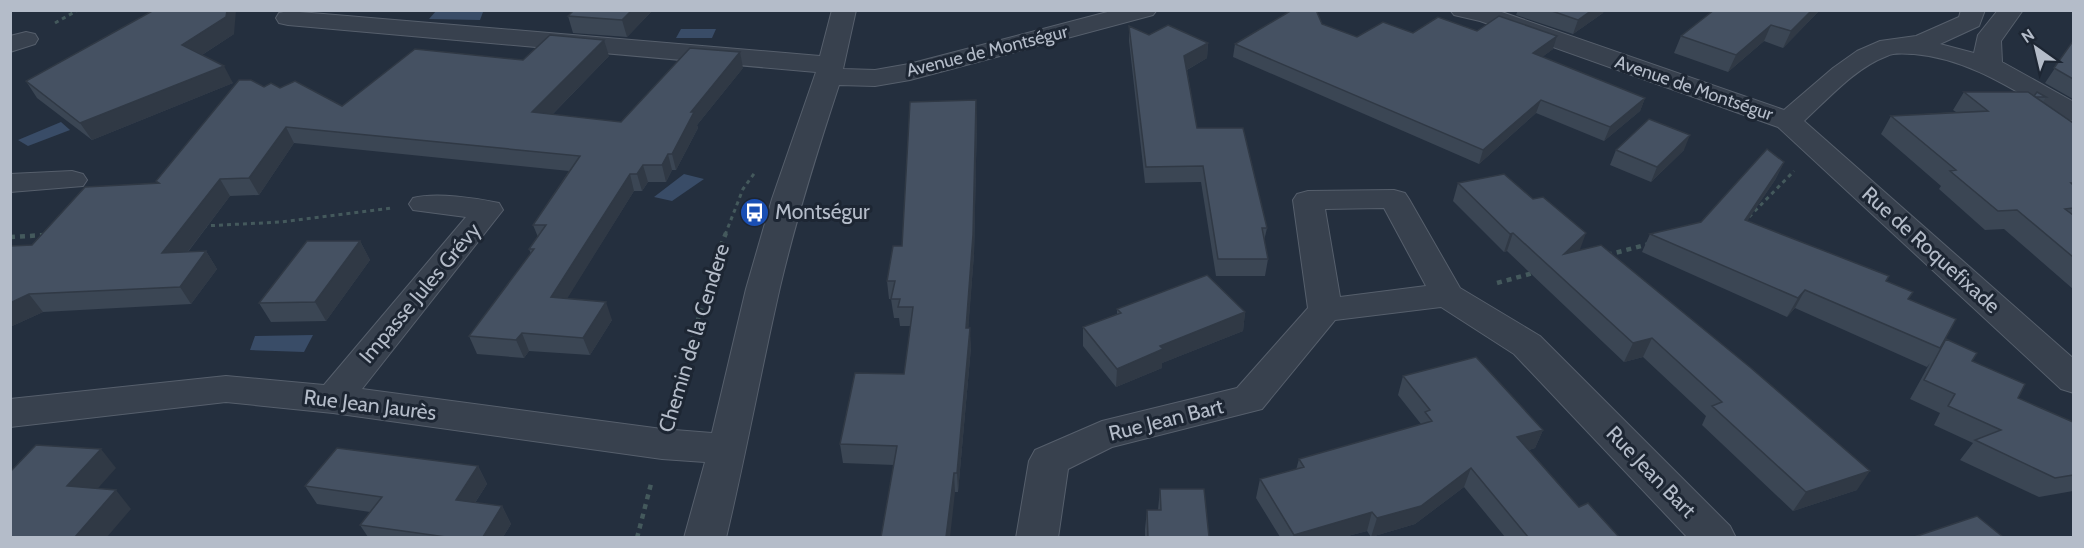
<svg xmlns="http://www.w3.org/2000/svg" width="2084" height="548" font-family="Cabin,sans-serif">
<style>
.water{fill:#394c67}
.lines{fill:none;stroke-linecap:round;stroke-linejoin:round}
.minor-casing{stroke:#565f6c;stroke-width:2}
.path-far1{stroke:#44595c;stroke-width:3;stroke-dasharray:4 4;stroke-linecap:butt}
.path{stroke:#44595c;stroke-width:4.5;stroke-dasharray:5 5;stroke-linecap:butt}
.minor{fill:#38414e;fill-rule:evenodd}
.wall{fill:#3b4654}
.shaded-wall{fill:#303945}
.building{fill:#455162;stroke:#303945;stroke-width:1.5}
.labels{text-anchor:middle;stroke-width:6;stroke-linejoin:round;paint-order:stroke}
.far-street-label{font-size:18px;fill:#b4bcc9;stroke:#1d2633}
.poi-label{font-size:21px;fill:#b4bcc9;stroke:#1d2633;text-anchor:start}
.street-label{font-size:21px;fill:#b4bcc9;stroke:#1d2633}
</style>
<rect width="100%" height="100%" fill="#242f3e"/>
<!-- water -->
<path class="water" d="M436,11L483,12L480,20L429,19Z
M681,29H716L712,38H676Z
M61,122L70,130L28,146L18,140Z
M684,174L704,179L672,201L654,197Z
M313,335L304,352L250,350L255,336Z"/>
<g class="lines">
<defs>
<path id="minor" d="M832,10H856L843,69L875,70L909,64L1115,10H1157L1153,15L910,80L875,86L839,85C817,152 796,219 780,287C761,370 746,454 726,538H684L705,462L662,459L333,413L226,402L10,427V399L226,376L324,385L466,217L413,210L409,204L413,198C436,192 476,198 499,203L503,210L362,389L662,429L712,433L746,289L772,199L816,72L288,25L279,23L276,18L279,13L288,11L820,56Z
M1450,10H1496L1784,110L1833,68L1857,51L1880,41L1916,36L1959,17L1961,10H1985L1979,26L1940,44L1974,53L1978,35L1998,10H2023L2001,41L2002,62L2074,102V121L2064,119C2016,92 1971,59 1914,54C1905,54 1895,52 1887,56C1855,68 1829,98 1804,121L2074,359V393L2061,389L1778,127L1480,21L1454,15Z
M26,32L35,34L38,39L35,44L10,52V36Z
M72,171L83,174L87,180L83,186L10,192V174Z
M1394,190L1405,193L1409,199L1460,288L1540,336L1730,526L1736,538H1688L1514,354L1441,307L1335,320L1262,409L1112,447L1068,469L1058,538H1016L1029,461L1035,450L1102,421L1237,388L1308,308L1293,200L1297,194L1308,191ZM1384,208L1426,286L1340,297L1325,209Z"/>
</defs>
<!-- minor casing -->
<use href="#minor" class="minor-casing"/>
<!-- path-far1 -->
<path class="path-far1" d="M55,23L78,10
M1749,217L1794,171
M203,226L281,222L392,208
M725,235L743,189L756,171"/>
<!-- path -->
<path class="path" d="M10,237L46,235
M1607,255L1649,244
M1497,283L1533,273
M672,409L716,258L726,233
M637,538L652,480"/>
<!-- minor -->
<use href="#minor" class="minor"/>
</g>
<!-- wall -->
<path class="wall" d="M574,10H653L627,37L573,33L568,16Z
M1518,10H1604L1603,13L1573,34L1516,15Z
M1820,10L1783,48L1764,41L1728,72L1674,53L1681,36Z
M1322,24L1357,37L1413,33L1477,31L1553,49L1542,57L1645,98L1640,111L1604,141L1536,113L1479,164L1233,57L1235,44Z
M1129,26L1149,35L1208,43L1207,58L1187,70L1197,128L1267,228L1264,241L1268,259L1265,276H1216L1201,182L1145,183L1129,41Z
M234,34L202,55L233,83L92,140L37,98L26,81Z
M2073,41V99L2045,83Z
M609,56L552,115L621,122L743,68L697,125L698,128L676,170H672L666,182H648L642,191H634L567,298L612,320L590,355L529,351L524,358L477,354L469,336L531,254L529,249L538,237L533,225L569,171L294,143L259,195L230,196L188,252L206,251L217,269L191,304L43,312L10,327L32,245L157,183L156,181L264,87L280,88L342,106L523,60Z
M1964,92L2046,97L2043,102L2073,123V289L2004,229L1985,230L1939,189L1941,186L1881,134L1891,116L1956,112L1953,110Z
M977,117L974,254L968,328L971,347L958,492H955L894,465L843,463L840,444L904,374L911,326H900L899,318H894L891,299H889L887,281L902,246Z
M1616,150H1684L1651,182L1610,165Z
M1784,162L1775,180L1747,221L1886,281L1908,299L1943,343L1972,361L2018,398L2073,422V491L2039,497L1960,460L1973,443L1934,425L1940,413L1910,399L1930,363L1927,367L1795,308L1787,317L1642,252L1650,234L1701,222Z
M1458,183L1580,251L1857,490L1793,511L1702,425L1706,416L1643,357L1624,362L1507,251L1504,252L1453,201Z
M360,241L370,260L326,321L271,322L259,303Z
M1117,309L1245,312L1243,331L1162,363V368L1116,387L1083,346V327L1117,314Z
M1403,376L1543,430L1535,448L1529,450L1579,507L1618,537H1505L1464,487L1415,524L1371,537L1367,531L1344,537H1280L1256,498L1260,479L1296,470L1299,459L1421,424L1398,395Z
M478,466L487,484L475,503L502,506L511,524L503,537H368L360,525L370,512L317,504L305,486Z
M1160,489L1209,537H1145V529L1147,510H1158Z"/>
<!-- shaded-wall -->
<path class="shaded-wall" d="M227,10H236L234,34L191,62L182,45Z
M632,10H653L627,37L622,20Z
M1592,10H1604L1603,13L1573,34L1578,20Z
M1812,10H1820L1783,48L1791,31Z
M1771,25L1764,41L1728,72L1736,55Z
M1557,36L1553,49L1529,67L1533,53Z
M604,40L609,56L538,129L532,112Z
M1208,43L1207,58L1183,72L1184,56Z
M740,52L743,68L697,125L698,128L676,170L672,154L691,112Z
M224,66L233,83L92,140L80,123Z
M1645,98L1640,111L1604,141L1610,127Z
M976,100L977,117L974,254L967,347L966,328Z
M1541,100L1536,113L1479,164L1483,150Z
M286,127L294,143L259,195L249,178Z
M1690,135L1684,150L1651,182L1657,167Z
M668,154L672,170L666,182L662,165Z
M1784,162L1775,180L1736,238L1745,220Z
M643,165L648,182L642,191L637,174Z
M630,174L634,191L557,315L551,297Z
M220,179L230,196L173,271L162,253Z
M1513,233L1507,251L1504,252L1510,234Z
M1586,233L1579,252L1564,254Z
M360,241L370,260L326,321L315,302Z
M206,251L217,269L191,304L180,287Z
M1805,290L1795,308L1787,317L1798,298Z
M29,294L43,312L10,327V303Z
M606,302L612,320L590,355L583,338Z
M1245,312L1243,331L1162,363V368L1116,387L1117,369L1160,346Z
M970,328L971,347L958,492L957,473Z
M522,333L529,351L524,358L516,340Z
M1652,338L1643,357L1624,362L1633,343Z
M1543,430L1535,448L1510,456L1517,437Z
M101,449L116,468L83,505L67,486Z
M478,466L487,484L465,518L456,500Z
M1471,468L1464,487L1415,524L1371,537L1377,518Z
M1870,471L1857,490L1793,511L1806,492Z
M954,473L955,492L950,537H946Z
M116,490L131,509L107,537H75Z
M502,506L511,524L503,537H483Z
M1372,512L1367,531L1344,537H1293L1294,535Z"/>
<!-- building -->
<path class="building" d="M154,10H227L226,17L182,45L224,66L80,123L26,81Z
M574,10H632L622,20L568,16Z
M1292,10H1316L1322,24L1357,37L1383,22L1413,33L1438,17L1477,31L1499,16L1557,36L1533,53L1645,98L1610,127L1541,100L1483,150L1235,44Z
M1549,10H1592L1578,20Z
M1714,10H1812L1791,31L1771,25L1736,55L1681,36Z
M1168,25L1208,43L1184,56L1197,128H1243L1267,228H1262L1268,259H1218L1203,166L1146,167L1129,26L1149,35Z
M550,35L604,40L532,112L621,122L690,48L740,52L691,112H694L672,154H668L662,165H643L637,174H630L551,297L606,302L583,338L522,333L516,340L469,336L534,249H529L546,225H533L580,156L286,127L249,178L220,179L162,253L206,251L180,287L29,294L10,303V246L32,245L85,187L159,183L156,181L239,80H251L264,87L271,83L280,88L295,81L342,106L415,49L523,60Z
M2073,41V79L2054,68Z
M1964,92H2028L2073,123V183H2071L2073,185V208L2065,209L2073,215V257L2017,210L1998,211L1950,171L1956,170L1891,116L1988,111Z
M2037,92L2046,97H2036L2034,96Z
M976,100L973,235L966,328H970L957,473H954L946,537H881L897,446L840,444L855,373L904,374L913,307H898L900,299H891L895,281H887L893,246H902L910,102Z
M1649,119L1690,135L1657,167L1616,150Z
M1767,149L1784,162L1745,220L1889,276L1886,281L1913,292L1908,299L1956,319L1940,348L1805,290L1798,298L1650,234L1701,222Z
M1504,174L1533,199L1543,197L1586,233L1564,254L1601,245L1751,368L1870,471L1806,492L1712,406L1722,402L1652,338L1633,343L1513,233L1510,234L1458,183Z
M307,241H360L315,302L259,303Z
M1207,275L1245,312L1160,346L1163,349L1117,369L1083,327L1121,313L1117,309Z
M1946,339L1977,353L1972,361L2025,384L2018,398L2073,422V475L2055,478L1975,440L2001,430L1948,406L1955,394L1924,380Z
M1476,357L1543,430L1517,437L1579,507L1588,503L1619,537H1528L1471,468L1421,506L1377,518L1372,512L1294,535L1260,479L1304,467L1299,459L1432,421L1425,412L1430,410L1403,376Z
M36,445L101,449L67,486L116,490L75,537H10V472Z
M337,448L478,466L456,500L502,506L483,537H446L360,525L382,497L305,486Z
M1160,489H1204L1209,537H1148L1147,510H1161Z
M1977,516L2003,537H1914Z"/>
<!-- icons -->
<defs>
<symbol id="bus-disc" viewBox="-11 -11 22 22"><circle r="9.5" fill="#1a4fb4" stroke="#1d2633"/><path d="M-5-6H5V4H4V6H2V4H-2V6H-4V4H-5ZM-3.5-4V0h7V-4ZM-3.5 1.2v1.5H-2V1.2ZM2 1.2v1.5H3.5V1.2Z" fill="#fff"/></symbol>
</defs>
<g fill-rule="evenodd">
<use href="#bus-disc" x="738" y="196" width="33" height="33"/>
</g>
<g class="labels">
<!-- far-street labels -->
<g class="far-street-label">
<text transform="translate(987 51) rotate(-14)" y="6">Avenue de Montségur</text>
<text transform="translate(1694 88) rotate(19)" y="6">Avenue de Montségur</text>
</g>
<!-- poi labels -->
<g class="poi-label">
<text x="775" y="219">Montségur</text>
</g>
<!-- street labels -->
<g class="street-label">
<text transform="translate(1931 250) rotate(42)" y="7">Rue de Roquefixade</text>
<text transform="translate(420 293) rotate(-50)" y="7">Impasse Jules Grévy</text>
<text transform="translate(694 338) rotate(-73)" y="7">Chemin de la Cendere</text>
<text transform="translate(370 405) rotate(7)" y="7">Rue Jean Jaurès</text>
<text transform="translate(1166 420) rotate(-14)" y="7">Rue Jean Bart</text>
<text transform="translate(1651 472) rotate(46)" y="7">Rue Jean Bart</text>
</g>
</g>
<!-- border -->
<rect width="2084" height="548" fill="none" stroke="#b4bcc9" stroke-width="24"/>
<!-- north arrow -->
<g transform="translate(2036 48) rotate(326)" stroke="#1d2633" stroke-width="4.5" paint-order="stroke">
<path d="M0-4.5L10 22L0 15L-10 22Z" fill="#b4bcc9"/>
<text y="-9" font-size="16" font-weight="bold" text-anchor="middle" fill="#b4bcc9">N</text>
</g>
</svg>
